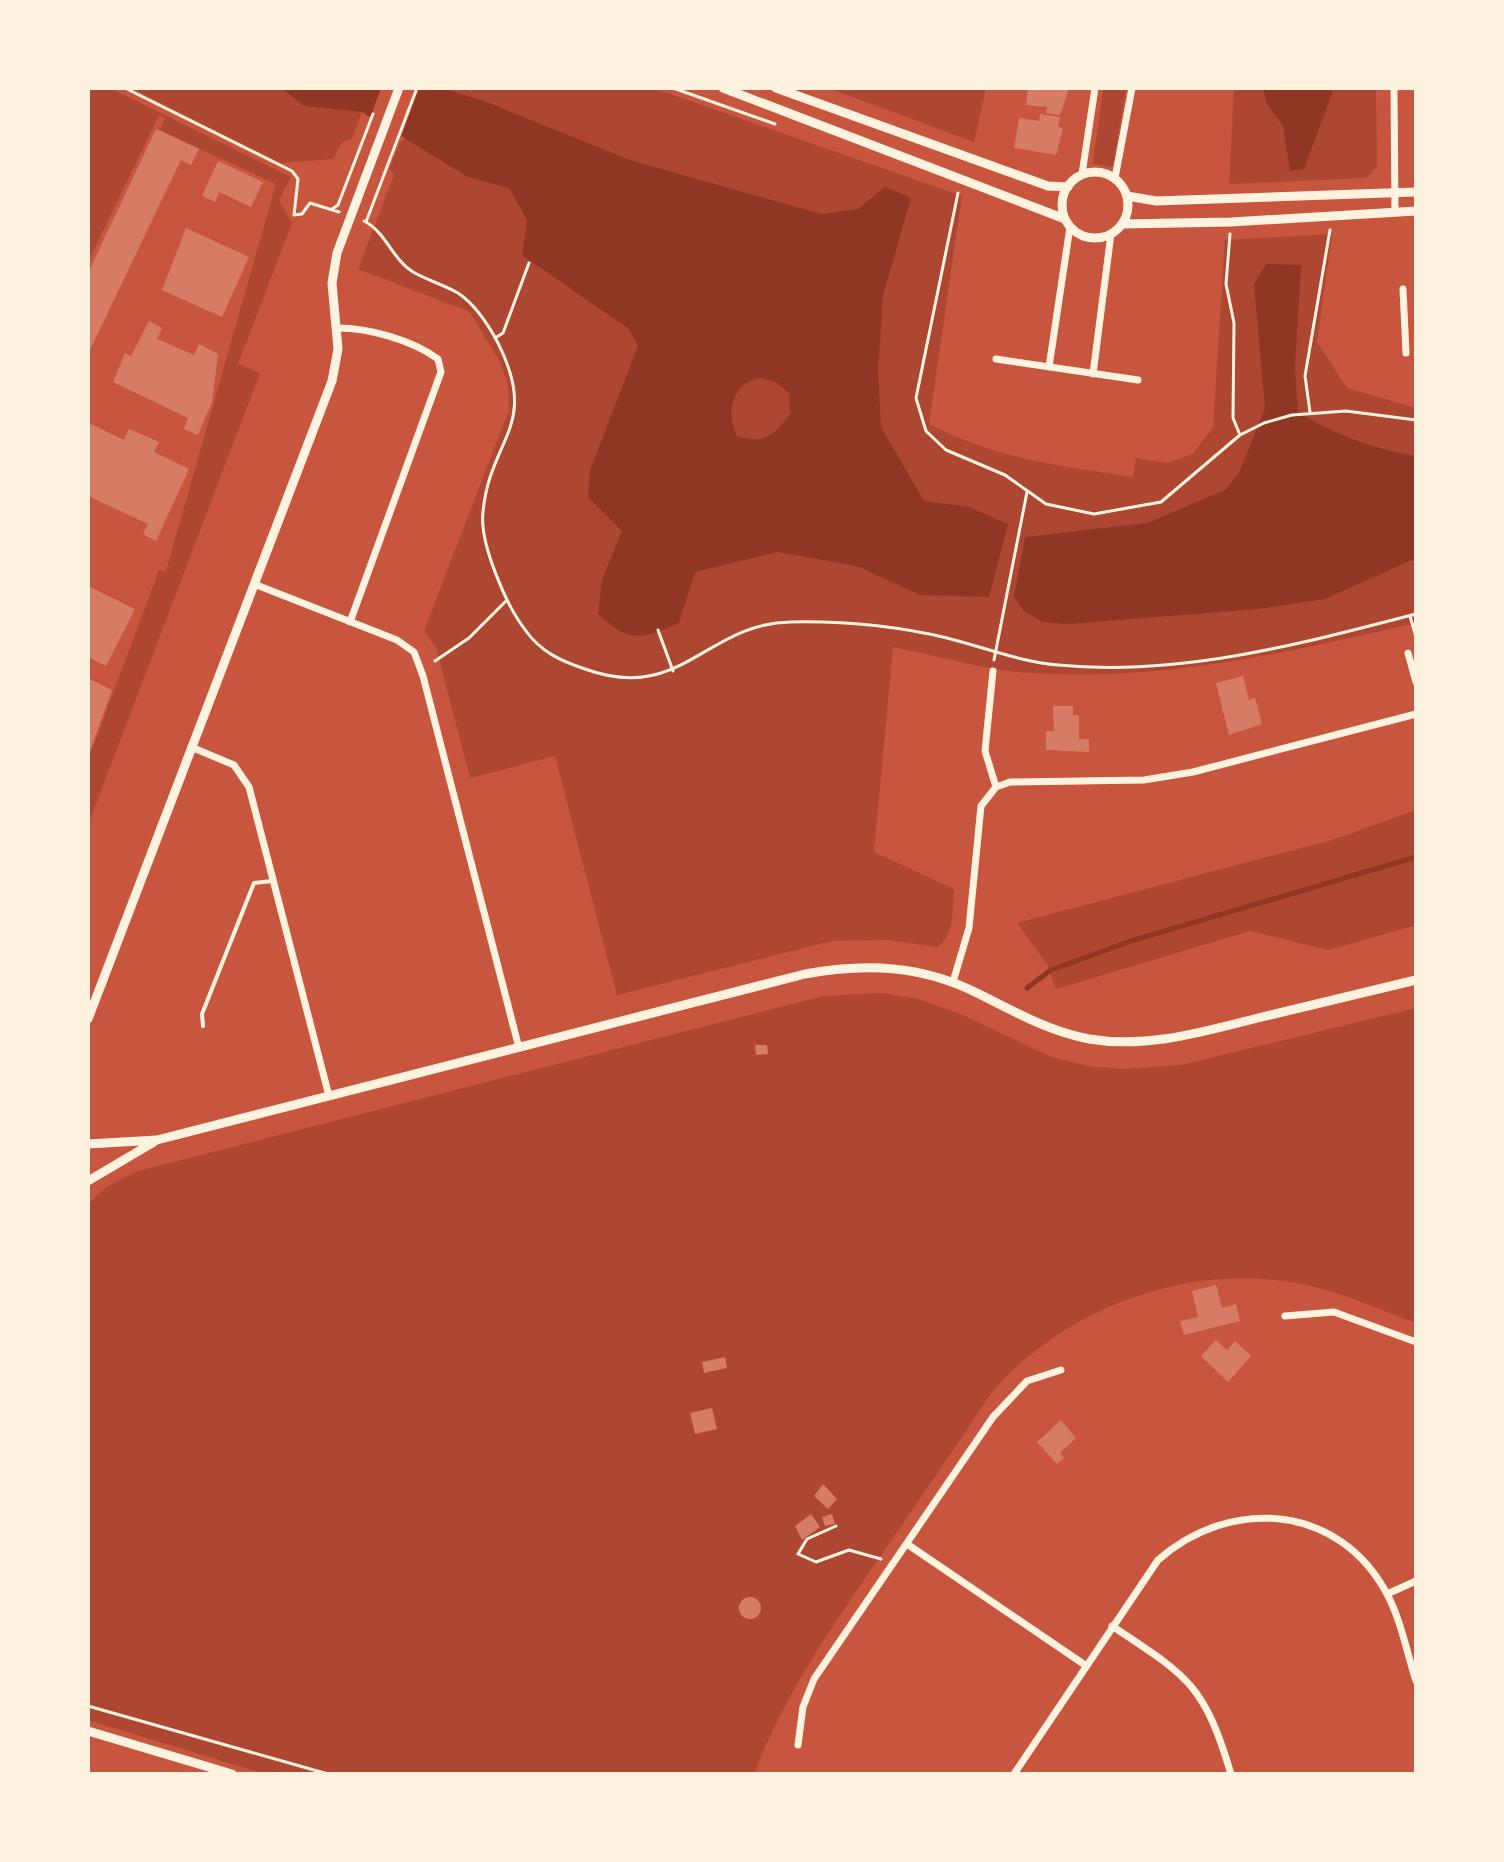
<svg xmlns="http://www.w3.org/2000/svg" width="1504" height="1862" font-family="Raleway,sans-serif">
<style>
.green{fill:#ae4732}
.water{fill:#8f3625;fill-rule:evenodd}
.pier{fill:#c8553d}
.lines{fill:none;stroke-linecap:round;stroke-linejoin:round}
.stream{stroke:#8f3625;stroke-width:5}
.building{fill:#d67c66}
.path{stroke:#fff3e0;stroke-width:3}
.service{stroke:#fff3e0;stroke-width:4}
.minor{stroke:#fff3e0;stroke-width:7}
.tertiary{stroke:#fff3e0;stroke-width:9}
</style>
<rect width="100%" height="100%" fill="#c8553d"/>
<!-- green -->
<path class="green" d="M88,88H110L291,177L279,200L292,223L238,364L260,373L88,825V760L159,570L166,571L276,184L160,130L165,118L159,115L88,262Z
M131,88H281L304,106L362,112L352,139L342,142L333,159L281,163Z
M427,88H653L962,196L929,424C999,460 1057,465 1133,477L1136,458L1168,463L1193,454L1213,427L1225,240L1332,234L1317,342L1347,388L1416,408V623C1289,652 1162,682 1031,673C985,670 938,656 893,647L874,852L954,889C952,908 955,937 937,947L889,940L832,941L617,995L555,756L470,778L436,647L424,631L509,410L508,384L500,362L470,312L358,269L394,175L389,169L401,141L408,138Z
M828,88H986L974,142Z
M1103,88H1126L1113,167L1093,164Z
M1234,88H1267L1275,115L1283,126L1291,171L1304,168L1333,89L1376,88L1377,167L1366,178L1229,184Z
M1416,810V925L1328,950L1250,931L1056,989L1047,964L1017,923L1332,840Z
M879,993L916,998L963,1015L1051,1057L1088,1066L1124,1069L1181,1065L1416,1008V1323C1384,1311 1352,1297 1319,1288C1204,1258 1078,1300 998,1385C986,1398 977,1415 967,1430C945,1461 924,1493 902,1525C846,1606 790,1682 754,1774H265L88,1720V1204L108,1186L138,1171L824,996Z"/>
<!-- water -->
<path class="water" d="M281,88H441L484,101L630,160L821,214L858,209L885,187L911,198L883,296L878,371L881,427L924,501L969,507L1008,524L989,597L920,595L857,566L778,552L695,572L679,623C642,639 630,644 598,614L602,580L622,531L588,497L590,470L638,346L629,329L522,255L527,220L509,188L468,177L362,112L304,106ZM760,378L776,382L789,393L790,414C772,437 765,444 737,436C726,413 731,383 760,378Z
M1334,88L1304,169L1290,171L1283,126L1267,104L1263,88Z
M1266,264L1301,265L1295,367L1298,412C1336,435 1373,449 1416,456V558L1325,599L1258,609L1068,624L1042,622L1024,611L1014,597L1025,537L1147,523L1225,490L1240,471L1265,408L1254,284Z"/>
<!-- pier -->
<path class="pier" d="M381,88H419L400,140L369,121Z"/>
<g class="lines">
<!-- stream -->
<path class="stream" d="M1027,988L1051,970L1131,941L1416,857"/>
</g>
<!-- building -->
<path class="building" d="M1028,88H1069L1060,115L1046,113L1047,107L1026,105Z
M1040,114L1060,117L1058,127L1063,128L1056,155L1014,148L1019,118L1039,121Z
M156,129L199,149L191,165L181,160L88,354V273Z
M218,161L263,182L251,207L219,192L215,202L202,196Z
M186,228L249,257L222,317L162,290Z
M149,321L162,328L157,339L194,355L199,344L218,354L212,402L198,435L184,429L188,418L113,382L125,353L131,356Z
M91,424L124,440L129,429L159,442L154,452L189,469L156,541L143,534L148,524L88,496V431Z
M88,586L135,609L106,666L88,657Z
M1243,676L1249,700L1255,698L1262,724L1229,735L1216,683Z
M88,678L112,690L88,756Z
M1053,706H1073V715H1079V739H1089V752L1046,750V731H1054Z
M755,1045H767L768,1054L756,1055Z
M1216,1285L1222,1308L1236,1304L1240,1321L1184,1335L1180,1321L1198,1317L1192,1291Z
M1216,1340L1227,1350L1235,1341L1251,1356L1228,1382L1201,1356Z
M725,1357L727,1368L704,1373L702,1362Z
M712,1408L717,1429L695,1434L690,1413Z
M1061,1420L1076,1438L1060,1453L1064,1458L1057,1464L1037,1442Z
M823,1484L837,1499L828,1509L814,1496Z
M811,1514L820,1527L802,1540L795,1526Z
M832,1514L835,1524L825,1526L822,1517Z
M739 1608a11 11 0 1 1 22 0a11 11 0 1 1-22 0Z"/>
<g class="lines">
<!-- path -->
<path class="path" d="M125,88L292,171L298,179L294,215L302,214L310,203L339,212
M673,88L775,124
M958,193L916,398L926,431L946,450L1005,475L1046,504L1094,514L1161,502L1240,435L1264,423L1292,415L1346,411L1416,420
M332,209L338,205L373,114
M364,221C386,232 392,259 413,272C427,280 444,285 458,293C476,305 488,324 498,343C540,427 490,437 483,512C479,543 507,607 526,631C541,652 561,661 585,669C682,704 705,623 791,622C843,621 896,626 947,638C983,647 1021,662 1058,665C1177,677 1301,644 1416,614
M366,222L417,88
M1230,234L1226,284L1234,323L1233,418L1240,435
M495,338L503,333L529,263
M1310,412L1305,376L1330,230
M1410,616L1416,637
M658,630L673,671
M994,660L1027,492
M435,661L469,638L507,600
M836,1526L807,1539L798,1554L816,1562L849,1550L881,1559
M88,1706L328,1774"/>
<!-- service -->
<path class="service" d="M203,1026L202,1014L254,883L272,881"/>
<!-- minor -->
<path class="minor" d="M1394,88L1395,212
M1082,174L1095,88
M1115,178L1132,88
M1403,289L1406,353
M338,328C369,328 412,340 438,359L441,372L350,622
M996,359L1138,380
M1049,367L1070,227
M1093,374L1111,234
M254,584L397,640L414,652L423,676L519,1048
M1408,653L1416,682
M993,671L985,751L996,787
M191,747L234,765L249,787L329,1096
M953,982L969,928L981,806L996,787L1010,782L1144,780L1193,772L1416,714
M1285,1316L1334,1312L1416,1342
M907,1544L1085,1665
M1387,1594L1416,1581
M1112,1626C1189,1677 1204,1684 1231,1774
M798,1745L803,1707L814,1679L993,1417L1027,1381L1061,1370
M1014,1774L1158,1560C1231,1496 1339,1504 1387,1594C1401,1620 1407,1653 1416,1681"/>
<!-- tertiary -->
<path class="tertiary" d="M723,88L1065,219
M776,88L1048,186L1068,187
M1062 205a33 33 0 1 1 66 0a33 33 0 1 1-66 0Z
M1127,196L1156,201L1416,192
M1122,224L1231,222L1416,211
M88,1019L332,381L338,349L332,283L337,253L399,88
M88,1144L157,1140L805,974C866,963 921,965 977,993C1014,1011 1047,1031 1089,1039C1149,1049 1205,1031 1262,1017C1314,1005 1365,992 1416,980
M88,1181L154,1142
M88,1731L232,1774"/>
</g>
<!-- border -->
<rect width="1504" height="1862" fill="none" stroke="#fff3e0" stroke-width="180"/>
</svg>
